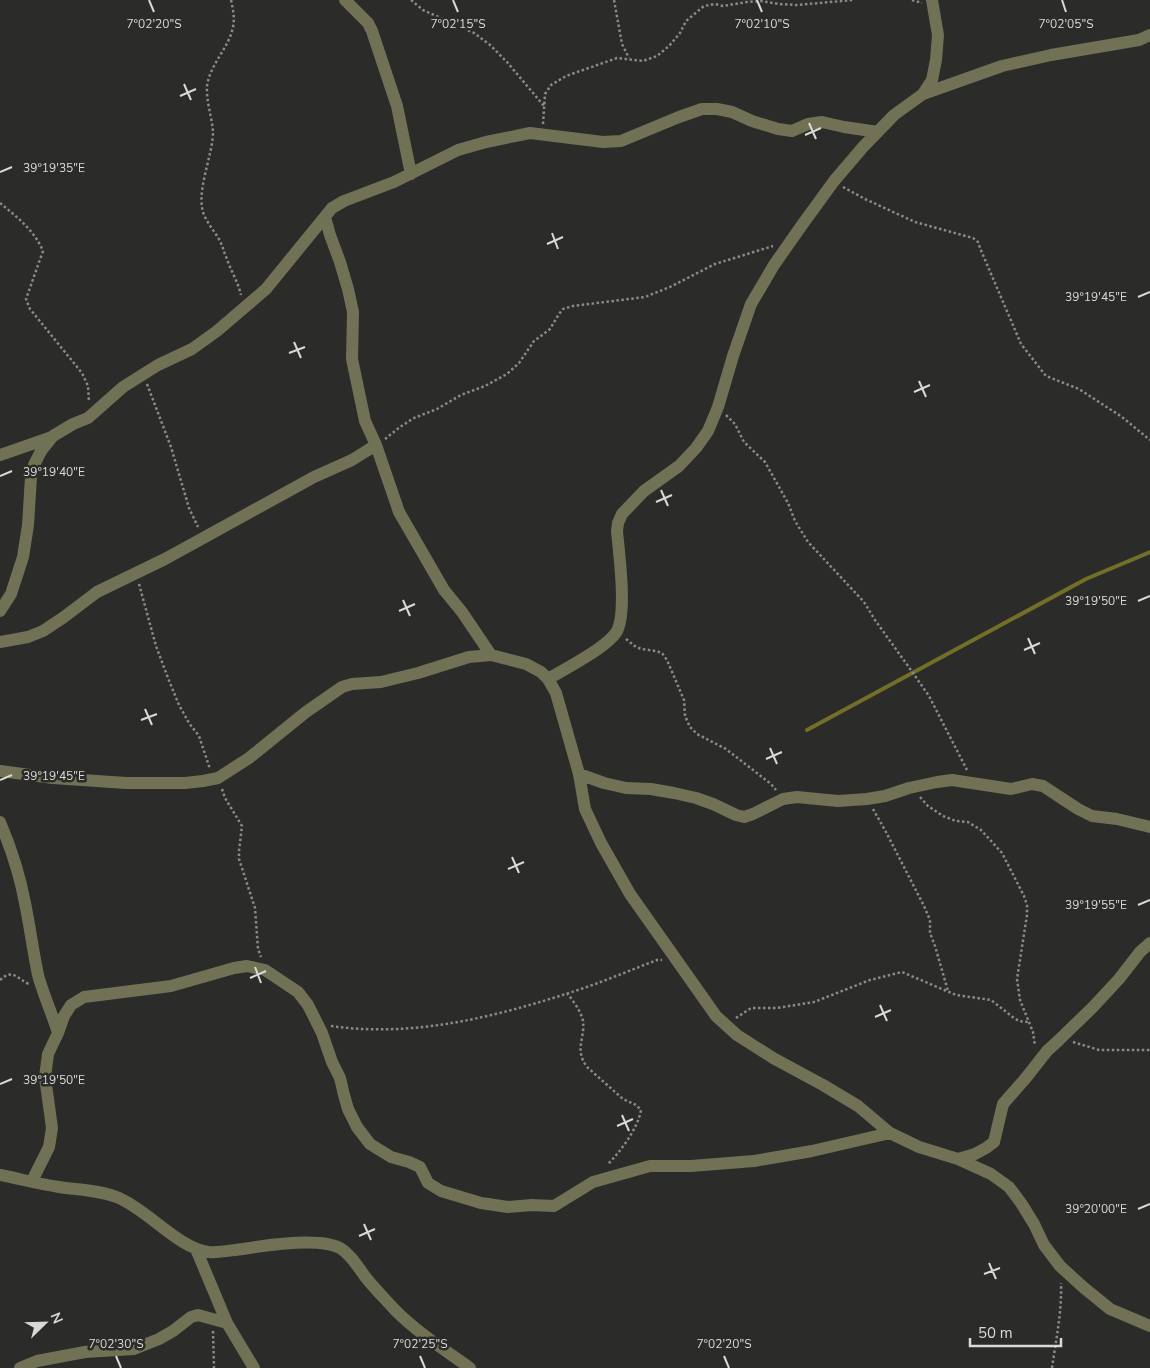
<svg xmlns="http://www.w3.org/2000/svg" width="1150" height="1368" font-family="'Nunito Sans',sans-serif">
<style>
.lines{fill:none;stroke-linecap:round;stroke-linejoin:round}
.stream{stroke:#726f28;stroke-width:4}
.path{stroke:#8a8a88;stroke-width:2.5;stroke-dasharray:2.5 2.5;stroke-linecap:butt}
.minor{stroke:#717155;stroke-width:12}
.ticks{fill:none;stroke:#d9d9d7;stroke-width:2}
.ticks-label{font-size:12px;text-anchor:middle;fill:#d9d9d7;stroke:#2b2b29;stroke-width:5;stroke-linejoin:round;paint-order:stroke}
</style>
<rect width="100%" height="100%" fill="#2b2b29"/>
<g class="lines">
<!-- stream -->
<path class="stream" d="M807,730L1086,579L1150,552"/>
<!-- path -->
<path class="path" d="M231,0C233,9 235,18 233,27C229,48 210,64 207,86C206,101 212,117 213,132C213,156 195,192 204,215C208,224 215,232 220,241C223,247 224,253 227,259C231,271 238,282 241,295
M411,0L423,10L474,33L490,45L507,62L544,106
M614,0L622,44L629,58
M912,0L922,3
M543,124L545,94L551,85L566,76L617,58L643,61L657,56L669,46L680,33L686,21L704,6L715,4L723,6L747,2L761,1L779,4L797,5L853,0
M843,187L865,199L915,222L973,238L978,242L980,248L1021,344L1046,376L1079,389L1122,417L1150,440
M0,203C17,217 34,230 43,251L26,299L30,309L82,373L88,386L89,402
M147,384L171,447L189,508L198,527
M726,415L735,424L744,442L765,462L788,503L795,521L808,542L864,602L875,620L913,673L929,696L967,770
M385,439L400,427L414,418L437,409L461,395L485,386L507,374L519,363L534,341L550,329L559,314L563,309L573,306L645,297L670,287L715,264L773,246
M139,584L156,646L168,678L179,705L189,723L199,736L210,769
M626,639L636,647L642,649L656,651L662,653L667,660L684,700L685,716L690,727L697,734L726,749L771,784L776,790
M222,789L225,798L242,826L239,851V859L255,908L258,949L261,957
M920,797L928,806L943,816L956,821L968,822L981,830L1002,853L1024,896L1027,905V915L1017,979L1020,1000L1033,1032L1035,1046
M873,809L886,832L924,906L930,920V933L935,946L948,991
M0,980C13,968 17,979 29,984
M567,993C573,1001 581,1011 583,1021C585,1040 574,1049 587,1067L623,1099L636,1105L641,1110C638,1128 621,1151 608,1164
M736,1018L751,1008H777L814,1002L870,980L902,972L956,995L991,1000L1014,1018L1019,1021L1028,1022
M331,1026C415,1038 499,1016 578,990C605,981 631,970 657,960H662
M1073,1042L1099,1050H1150
M213,1331L214,1368
M1052,1368C1056,1339 1062,1312 1061,1283"/>
<!-- minor -->
<path class="minor" d="M345,0L368,23L372,31L397,106L411,174
M923,94L1002,66L1051,55L1139,40L1150,35
M325,217L330,235L340,262L348,289L353,312L352,359L365,421L376,445L399,512L444,590L462,612L491,655
M0,455L52,437
M0,611L11,594L23,557L28,525L31,477L34,465L41,451L53,436L73,424L88,418L123,387L158,365L192,349L217,331L266,289L332,208L344,201L394,182L458,150L486,142L530,133L603,142L621,141L679,117L702,109H717L732,112L752,121L778,129L792,131L808,124L822,122L844,127L878,132
M0,642L28,637L43,631L64,617L97,592L165,559L314,477L352,460L376,445
M548,679C565,669 608,647 617,631C627,612 619,554 617,531L618,523L622,514L644,491L679,466L696,448L708,431L718,407L733,356L751,304L774,265L802,225L834,181L863,147L894,115L923,94L932,80L936,60L938,35L932,0
M0,771L53,778L126,783H185L203,781L218,778L249,758L306,712L342,687L352,684L381,682L418,673L469,657L491,655L526,664L541,672L548,679L556,693L579,774L585,809L601,843L630,894L716,1016L737,1035L773,1058L823,1085L858,1106L890,1133L919,1147L958,1159L991,1174L1009,1187L1021,1203L1034,1224L1044,1245L1060,1266L1083,1287L1110,1309L1150,1326
M579,774L604,783L626,788L651,789L674,793L696,798L713,804L736,815L744,817L753,814L783,799L797,797L838,801L867,799L885,796L909,788L937,782L952,780L1011,789L1032,784L1043,786L1078,809L1092,816L1117,819L1150,827
M0,822C11,848 20,876 25,903C30,927 33,951 38,975C43,994 52,1013 58,1033L48,1054L45,1077L52,1128L49,1147L32,1181
M58,1033L64,1016L71,1005L84,997L171,986L234,968L247,966L265,970L298,992L308,1005L322,1033L332,1062L340,1078L344,1095L348,1109L357,1127L370,1144L391,1157L409,1162L420,1167L428,1183L441,1191L481,1203L508,1207L532,1205L554,1206L593,1182L650,1166H691L754,1161L812,1151L890,1133
M958,1159L975,1154L986,1148L994,1142L1003,1104L1025,1079L1047,1051L1059,1040L1093,1007L1119,979L1140,952L1150,943
M0,1175C20,1179 39,1184 59,1187C79,1190 100,1190 119,1198C149,1211 178,1248 209,1252C219,1253 232,1250 243,1249C267,1245 319,1237 340,1248C352,1255 359,1269 367,1279C376,1290 386,1300 395,1310C418,1333 445,1350 470,1368
M196,1249L227,1323L254,1368
M20,1368L37,1361L85,1352L134,1349L159,1339L173,1331L191,1317L198,1315L227,1323"/>
</g>
<!-- ticks -->
<path class="ticks" d="M149,0L154,12M453,0L458,12M757,0L762,12M1062,0L1066,12M184,84L191,100M180,96L196,89M809,123L816,139M805,135L821,128M0,172L12,167M552,233L558,249M547,244L563,237M1138,297L1150,292M294,342L301,358M289,353L305,347M919,381L926,397M914,392L930,385M0,476L12,471M661,490L668,506M656,502L672,495M403,600L410,616M1138,601L1150,596M399,611L415,604M1028,638L1035,654M1024,650L1040,643M145,709L152,725M141,720L157,714M770,748L777,764M766,759L782,752M0,780L12,775M512,857L519,873M508,869L524,862M1138,905L1150,900M255,967L261,983M250,978L266,971M880,1005L887,1021M875,1017L891,1010M0,1084L12,1079M622,1115L629,1131M617,1126L633,1119M1138,1209L1150,1204M364,1224L371,1240M359,1236L375,1229M989,1263L996,1279M984,1274L1000,1268M116,1356L121,1368M420,1356L425,1368M724,1356L729,1368"/>
<g class="ticks-label">
<text x="762" y="28">7°02'10"S</text>
<text x="1066" y="28">7°02'05"S</text>
<text x="154" y="28">7°02'20"S</text>
<text x="458" y="28">7°02'15"S</text>
<text x="54" y="172">39°19'35"E</text>
<text x="1096" y="301">39°19'45"E</text>
<text x="54" y="476">39°19'40"E</text>
<text x="1096" y="605">39°19'50"E</text>
<text x="54" y="780">39°19'45"E</text>
<text x="1096" y="909">39°19'55"E</text>
<text x="54" y="1084">39°19'50"E</text>
<text x="1096" y="1213">39°20'00"E</text>
<text x="116" y="1348">7°02'30"S</text>
<text x="420" y="1348">7°02'25"S</text>
<text x="724" y="1348">7°02'20"S</text>
</g>
<!-- north arrow -->
<g transform="translate(45 1323) rotate(67)" stroke="#2b2b29" stroke-width="4" paint-order="stroke">
<path d="M0-4L9 19L0 12L-9 19Z" fill="#d9d9d7"/>
<text y="-8" font-size="14" font-weight="bold" text-anchor="middle" fill="#d9d9d7">N</text>
</g>
<!-- scale -->
<path d="M970 1338v8h91v-8" fill="none" stroke="#d9d9d7" stroke-width="2.5"/>
<text x="978" y="1338" font-size="15" fill="#d9d9d7" stroke="#2b2b29" stroke-width="4" paint-order="stroke">50 m</text>
</svg>
